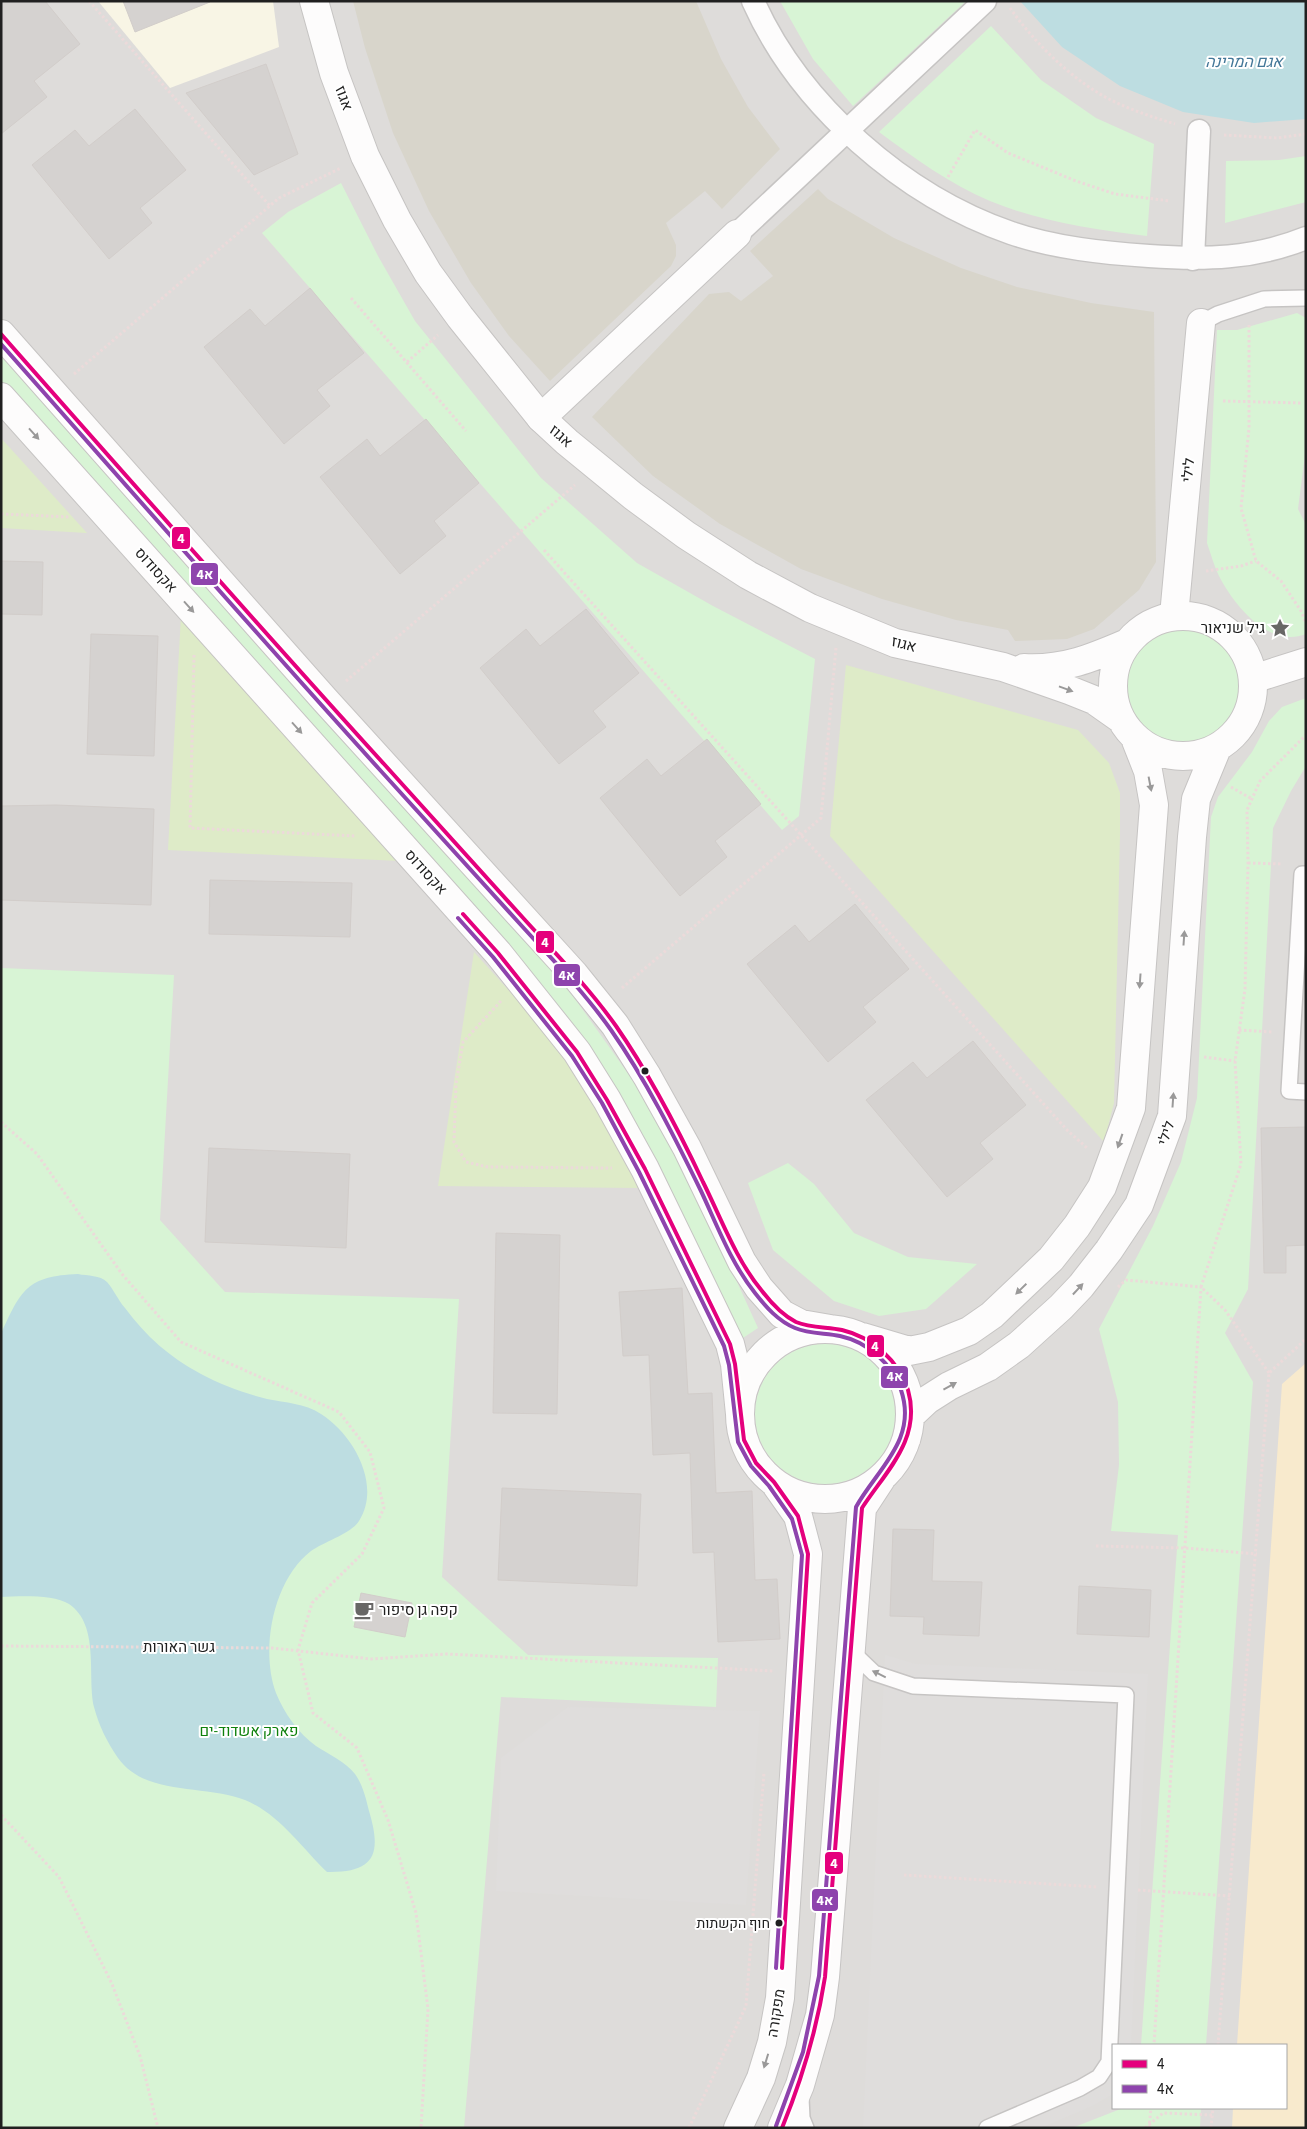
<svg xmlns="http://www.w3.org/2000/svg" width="1307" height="2129" font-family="'Source Sans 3',Heebo,sans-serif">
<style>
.residential{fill:#dedcda}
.education{fill:#f8f5e5}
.construction{fill:#d8d5cb}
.grass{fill:#deebc8}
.sand{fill:#f8eacd}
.park{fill:#d8f4d5}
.parking{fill:#dfdddc}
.water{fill:#bddde1}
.building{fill:#d5d2d0;stroke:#d2cdca}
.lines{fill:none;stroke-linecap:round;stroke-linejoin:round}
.service-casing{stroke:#c6c4c3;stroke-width:18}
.pedestrian-casing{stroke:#c6c4c3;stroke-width:25}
.minor-casing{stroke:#c6c4c3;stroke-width:30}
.tertiary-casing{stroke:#c6c4c3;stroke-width:30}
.path{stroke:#ecdada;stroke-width:3;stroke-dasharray:2.5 2.5;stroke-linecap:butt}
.service{stroke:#fdfcfc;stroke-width:15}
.pedestrian{stroke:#fdfcfc;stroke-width:22}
.minor{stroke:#fdfcfc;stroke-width:28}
.tertiary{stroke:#fdfcfc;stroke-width:28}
.bus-1-casing{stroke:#fff;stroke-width:8}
.bus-2-casing{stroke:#fff;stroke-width:8}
.bus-1{stroke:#e5007d;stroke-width:4}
.bus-2{stroke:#8e44ad;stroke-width:4}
.oneway{fill:#9a9999}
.bus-dot{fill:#202020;stroke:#fff;stroke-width:2}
.labels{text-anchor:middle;stroke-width:4;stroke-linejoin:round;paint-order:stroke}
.bus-label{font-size:14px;fill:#202020;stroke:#fff;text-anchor:end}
.street-label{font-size:15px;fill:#202020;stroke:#fff}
.poi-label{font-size:15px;fill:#202020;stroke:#fff;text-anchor:end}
.park-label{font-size:15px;fill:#0e800c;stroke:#fff}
.water-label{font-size:16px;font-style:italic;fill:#437798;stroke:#fff}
.line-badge{stroke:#fff;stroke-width:2}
.badge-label{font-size:14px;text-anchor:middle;font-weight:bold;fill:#fff}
</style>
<rect width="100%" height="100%" fill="#efece9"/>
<!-- residential -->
<path class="residential" d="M1,1H1306V1672L1277,2045H1113V2108H1272L1271,2128H1Z"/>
<!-- education -->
<path class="education" d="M98,1H273L279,47L170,88Z"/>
<!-- construction -->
<path class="construction" d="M353,1H696L721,59L748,107L780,149L722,209L705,191L666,223L676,245V256L671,266L550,381L509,336L471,283L429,211L393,133L365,48Z
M818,189L828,199L894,238L961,268L1017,287L1091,303L1154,312L1156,562L1139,590L1094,629L1067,639L1015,641L1008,630L956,620L882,599L801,569L720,524L653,476L592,417L709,294L729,292L741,301L773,276L750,251Z"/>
<!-- grass -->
<path class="grass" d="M1,438L87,533L1,528Z
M181,616L399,861L168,850Z
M846,665L1078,730L1109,763L1120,793V834L1114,1103L1104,1142L830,836Z
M474,952L561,1048L606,1117L640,1188L438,1186Z"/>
<!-- sand -->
<path class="sand" d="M1306,1363V2128H1232L1233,2108H1286V2045H1237L1282,1384Z"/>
<!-- park -->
<path class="park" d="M780,1H965V2L853,106L813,59Z
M991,26L1041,80L1096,118L1154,144L1147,236C1096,230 1038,221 990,201C950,184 914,158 879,132Z
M1306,156V202L1225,223L1226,161L1279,160Z
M341,183L378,256L415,321L541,478L637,563L713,606L815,659L799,816L782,830L262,233L288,212Z
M1297,313L1306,318V447L1298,509L1306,525V634C1269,649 1234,605 1219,576C1214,566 1211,554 1207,543L1217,330H1237Z
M1,340L561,979L634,1082L696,1192L758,1328L743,1338L709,1281L614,1096L1,385Z
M1124 686a59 59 0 1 1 118 0a59 59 0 1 1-118 0Z
M1306,698V766L1291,791L1273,828L1248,1289L1225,1333L1253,1382L1206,2045H1141L1178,1535L1111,1531L1119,1465L1118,1402L1099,1329L1153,1226L1181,1162L1197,1098L1211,817L1218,797L1252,752L1269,721L1282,707Z
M1,968L174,975L160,1220L225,1292L459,1299L442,1577L528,1655L718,1658L716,1707L501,1697L464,2128H1Z
M788,1163L814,1184L854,1233L908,1257L977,1264L926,1309L879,1316L834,1301L773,1250L748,1183Z
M755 1414a70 70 0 1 1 140 0a70 70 0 1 1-140 0Z
M1123,2108H1201L1200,2128H1072Z"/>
<!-- parking -->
<path class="parking" d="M885,1655L916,1664L1148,1674L1131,2045H1113V2094L1090,2107L1040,2128H863Z
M568,1707L760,1711L746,1905L496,1891L501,1758Z"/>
<!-- water -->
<path class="water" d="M1020,1H1306V119L1254,123L1183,112L1120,86L1062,47Z
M78,1274C88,1276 100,1275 107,1282C114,1290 118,1300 125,1308C147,1337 168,1356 201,1374C221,1385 244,1393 267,1399C286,1403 304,1403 321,1414C353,1434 382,1485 359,1521C352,1533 324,1542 311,1551C273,1580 260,1650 276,1693C284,1713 299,1734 316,1746C328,1754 346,1762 355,1774C363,1785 366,1799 369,1811C382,1854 375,1873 327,1872C301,1847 279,1814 245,1800C205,1784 146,1797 118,1758C107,1742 99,1726 94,1707C87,1675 100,1625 69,1604C54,1594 18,1596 1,1597V1334C21,1290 27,1276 78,1274Z"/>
<!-- building -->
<path class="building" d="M1,1H45L80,44L34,81L47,97L1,134Z
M123,1H209L210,2L135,32Z
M266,64L298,154L254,175L186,93Z
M135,109L186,170L140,208L152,223L109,259L32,165L75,130L89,146Z
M310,288L364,353L317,390L330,406L284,444L204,347L250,309L265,326Z
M426,419L479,483L434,521L446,536L400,574L320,477L367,439L380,456Z
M1,561L43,562L42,615L1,614Z
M586,609L639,673L593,711L606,727L559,764L480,668L526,629L540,646Z
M91,634L158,636L154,756L87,754Z
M707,739L761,804L715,841L727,857L680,896L600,798L647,759L661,776Z
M56,805L154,809L151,905L1,900V806Z
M210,880L352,883L350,937L209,934Z
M855,904L909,969L863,1007L876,1022L828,1062L747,964L795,925L809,942Z
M973,1041L1026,1105L980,1143L993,1159L947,1197L866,1100L913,1062L927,1078Z
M1306,1127V1245L1286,1246V1273H1264L1261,1128Z
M209,1148L350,1154L346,1248L205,1242Z
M496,1233L560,1235L557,1414L493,1413Z
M682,1288L688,1394L712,1393L716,1493L752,1491L755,1580L777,1579L780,1639L718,1642L714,1552L693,1553L690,1453L653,1455L649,1355L623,1356L619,1292Z
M502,1488L641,1494L637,1586L498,1580Z
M893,1529L934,1530L932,1581L982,1582L979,1636L923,1634L924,1617L890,1616Z
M1079,1586L1151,1590L1149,1637L1077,1634Z
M361,1593L412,1603L405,1637L354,1627Z"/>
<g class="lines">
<defs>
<path id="service" d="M1201,323L1218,314L1264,299L1306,298
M1306,874H1302L1289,1091L1306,1092
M851,1651L874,1673L913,1686L1126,1695L1109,2062L1099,2077L1080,2088L987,2128
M801,2098L802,2118L806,2128"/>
<path id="pedestrian" d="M753,1C800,106 904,196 1011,233C1054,248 1105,253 1149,256C1204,260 1254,259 1306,238
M737,234L985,1
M1193,259L1199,131"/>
<path id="minor" d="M541,418L737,234
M1174,616L1201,323
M1253,679L1306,662"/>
<path id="tertiary" d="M314,1L334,73L365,156L397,220L428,273L460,317L541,418L567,442L633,496L686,535L748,575L810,608L895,643L1003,667L1069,690L1094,700L1121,719
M1,334L325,700L574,974L615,1025L647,1076L687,1148L742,1262L759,1288L782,1314L801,1324L830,1329
M1,397L498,953L577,1052L607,1100L645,1169L730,1344L735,1364L740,1414
M1113 686a70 70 0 1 1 140 0a70 70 0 1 1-140 0Z
M1024,668C1064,670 1092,658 1127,643
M740 1414a85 85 0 1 1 170 0a85 85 0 1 1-170 0Z
M862,1337L909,1351L929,1347L969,1331L992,1315L1051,1259L1077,1226L1102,1187L1131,1108L1154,805L1148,771L1135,738
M911,1415L927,1400L949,1386L988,1367L1019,1345L1061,1307L1081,1286L1109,1250L1139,1205L1172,1116L1192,837L1196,799L1217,748
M738,2128L761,2078L772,2042L780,1998L808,1554L798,1516L774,1482
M782,2128L800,2085L820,2015L825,1977L862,1508L881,1479"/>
</defs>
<!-- service casing -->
<use href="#service" class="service-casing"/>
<!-- pedestrian casing -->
<use href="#pedestrian" class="pedestrian-casing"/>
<!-- minor casing -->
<use href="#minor" class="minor-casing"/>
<!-- tertiary casing -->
<use href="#tertiary" class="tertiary-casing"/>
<!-- path -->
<path class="path" d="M89,1L270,206
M1010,8C1034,42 1070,78 1107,98C1128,109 1152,117 1175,124
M1224,135L1277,138L1306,134
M948,177L975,130L1008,153L1076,181L1115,194L1170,201
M351,298L466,431
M1249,325V428L1241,508L1256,561L1281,581L1301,611L1306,623
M407,362L438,335
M74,374L279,198L341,168
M1223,401L1301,403
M1,514L71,517
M544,550L1068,1131L1087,1148
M1206,571L1241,566L1256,561
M194,655L190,828L355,836
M346,681L575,485
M1231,787L1252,799
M1248,863L1283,864
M622,988L821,818L836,647
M501,1001L463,1042L456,1084L454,1142L466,1162L488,1167L612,1168
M1239,1030L1272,1032
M1204,1057L1235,1061
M1,1122L37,1154L122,1274L181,1342L339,1412L370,1452L384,1508L362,1554L312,1603L298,1650L313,1713L357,1748L388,1820L416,1913L428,2009L421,2128
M1118,1287L1126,1280L1201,1287L1154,2045
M1269,1373L1225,1310L1201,1287L1241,1164L1235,1061L1245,989L1248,863L1247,810L1260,781L1306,735
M904,1464L919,1442
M1096,1546L1185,1548L1257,1554
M1,1646L272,1648L371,1659L447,1654L773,1671
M1,1815L59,1877L112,1984L140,2056L158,2128
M904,1875L1097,1887
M1138,1890L1230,1896
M1218,2045L1269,1373L1306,1339
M689,2128L746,2006L764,1772
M1145,2128L1163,2113L1212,2115
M1149,2128L1151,2108
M1211,2128L1213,2108"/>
<!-- service -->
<use href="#service" class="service"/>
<!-- pedestrian -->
<use href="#pedestrian" class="pedestrian"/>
<!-- minor -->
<use href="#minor" class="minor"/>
<!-- tertiary -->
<use href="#tertiary" class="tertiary"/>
<defs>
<path id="bus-1" d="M1,334C128,478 255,622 384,764C431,816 478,868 525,920C556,954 589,988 616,1026C650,1075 678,1129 703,1182C721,1218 736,1260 762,1291C772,1304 782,1315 796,1322C810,1328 827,1327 842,1330C872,1337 899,1361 908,1390C922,1439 886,1471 862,1508L825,1977C817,2029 802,2079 782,2128
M463,914L498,953L577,1052L607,1100L645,1169L730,1344L735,1364L744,1440L756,1463L774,1482L798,1516L808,1554L782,1968"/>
<path id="bus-2" d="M1,344C127,486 252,629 380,770C427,822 474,873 520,924C551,958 584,992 611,1030C646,1080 674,1136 701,1191C717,1225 731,1263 755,1293C766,1307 778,1321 795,1328C809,1334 826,1333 840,1336C868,1342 892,1364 901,1390C918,1440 877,1469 856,1507L819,1976L803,2052L776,2126
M458,918L493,957L572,1056L602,1103L639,1172L724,1346L729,1365L738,1442L751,1466L769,1486L792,1519L802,1555L776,1968"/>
</defs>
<!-- bus-1 casing -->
<use href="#bus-1" class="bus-1-casing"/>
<!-- bus-2 casing -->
<use href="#bus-2" class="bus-2-casing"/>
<!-- bus-1 -->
<use href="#bus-1" class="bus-1"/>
<!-- bus-2 -->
<use href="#bus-2" class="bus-2"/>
</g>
<!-- one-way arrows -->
<defs><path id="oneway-solid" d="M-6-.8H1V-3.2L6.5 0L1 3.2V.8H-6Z" transform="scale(1.25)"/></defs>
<g class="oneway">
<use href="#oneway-solid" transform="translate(34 434) rotate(48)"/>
<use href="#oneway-solid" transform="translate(189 607) rotate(48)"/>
<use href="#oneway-solid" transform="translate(1066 689) rotate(20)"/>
<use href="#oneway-solid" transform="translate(297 728) rotate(48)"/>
<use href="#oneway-solid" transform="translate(1150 784) rotate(79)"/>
<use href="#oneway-solid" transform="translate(1184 938) rotate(-86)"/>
<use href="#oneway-solid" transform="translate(1140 981) rotate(94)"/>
<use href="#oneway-solid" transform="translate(1173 1100) rotate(-86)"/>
<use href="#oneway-solid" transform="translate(1120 1141) rotate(109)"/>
<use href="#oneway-solid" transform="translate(1021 1289) rotate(136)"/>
<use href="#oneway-solid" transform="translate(1078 1289) rotate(-47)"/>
<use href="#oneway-solid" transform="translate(950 1386) rotate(-29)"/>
<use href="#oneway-solid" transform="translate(879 1674) rotate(-154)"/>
<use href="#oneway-solid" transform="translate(766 2061) rotate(107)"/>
</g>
<!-- icons -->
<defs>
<symbol id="sight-bare" viewBox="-9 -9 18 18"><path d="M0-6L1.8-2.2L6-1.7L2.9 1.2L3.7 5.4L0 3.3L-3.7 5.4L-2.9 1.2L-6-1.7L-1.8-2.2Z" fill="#686766" stroke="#fff" stroke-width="2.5" paint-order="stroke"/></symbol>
<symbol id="cafe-bare" viewBox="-9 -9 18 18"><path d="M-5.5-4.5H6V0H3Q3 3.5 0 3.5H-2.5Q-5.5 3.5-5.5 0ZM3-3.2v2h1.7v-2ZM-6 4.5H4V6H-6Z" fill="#686766" stroke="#fff" stroke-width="2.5" paint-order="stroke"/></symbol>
</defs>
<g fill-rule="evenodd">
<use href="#sight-bare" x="1266" y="614" width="28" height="28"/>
<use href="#cafe-bare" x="350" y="1596" width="28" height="28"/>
</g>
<!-- markers -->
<g class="bus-dot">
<circle cx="645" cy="1071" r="4.5"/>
<circle cx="779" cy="1923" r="4.5"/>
</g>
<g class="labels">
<!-- bus labels -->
<g class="bus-label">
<text x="770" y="1928">חוף הקשתות</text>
</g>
<!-- street labels -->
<g class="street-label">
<text transform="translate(344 98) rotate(70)" y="5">אגוז</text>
<text transform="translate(561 436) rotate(42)" y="5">אגוז</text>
<text transform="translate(1188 470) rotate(-85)" y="5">לילי</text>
<text transform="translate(156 570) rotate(48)" y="5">אקסודוס</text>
<text transform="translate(904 644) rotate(15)" y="5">אגוז</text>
<text transform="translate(426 872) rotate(48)" y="5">אקסודוס</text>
<text transform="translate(1166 1133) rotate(-72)" y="5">לילי</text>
<text x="179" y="1652">גשר האורות</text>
<text transform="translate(776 2013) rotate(-81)" y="5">מפקורה</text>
</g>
<!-- poi labels -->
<g class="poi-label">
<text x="1265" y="633">גיל שניאור</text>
<text x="379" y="1615" text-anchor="start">קפה גן סיפור</text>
</g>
<!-- park labels -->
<g class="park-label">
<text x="249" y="1736">פארק אשדוד-ים</text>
</g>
<!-- water labels -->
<g class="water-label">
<text x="1244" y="67">אגם המרינה</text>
</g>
</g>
<g class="line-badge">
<rect x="171" y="526" width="20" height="24" rx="5" fill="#e5007d"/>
<rect x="190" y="562" width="29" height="24" rx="5" fill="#8e44ad"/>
<rect x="535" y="930" width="20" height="24" rx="5" fill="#e5007d"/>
<rect x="553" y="963" width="28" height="24" rx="5" fill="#8e44ad"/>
<rect x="866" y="1334" width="19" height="24" rx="5" fill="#e5007d"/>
<rect x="880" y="1365" width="29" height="24" rx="5" fill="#8e44ad"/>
<rect x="824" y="1851" width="20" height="24" rx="5" fill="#e5007d"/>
<rect x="811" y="1888" width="28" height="24" rx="5" fill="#8e44ad"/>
</g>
<g class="badge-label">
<text x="181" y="543">4</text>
<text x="205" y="579">4א</text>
<text x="545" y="947">4</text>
<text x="567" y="980">4א</text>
<text x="875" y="1351">4</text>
<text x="895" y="1381">4א</text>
<text x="834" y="1868">4</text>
<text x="825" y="1905">4א</text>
</g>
<!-- border -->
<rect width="1307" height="2129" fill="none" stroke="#202020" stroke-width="5"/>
<!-- legend -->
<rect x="1112" y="2044" width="175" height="65" fill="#ffffff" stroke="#a6a6a6"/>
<rect x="1122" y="2060" width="25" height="8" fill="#e5007d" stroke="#a6a6a6"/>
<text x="1157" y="2069" font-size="15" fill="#202020">4</text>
<rect x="1122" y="2085" width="25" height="8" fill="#8e44ad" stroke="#a6a6a6"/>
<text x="1157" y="2094" font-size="15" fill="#202020">4א</text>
</svg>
